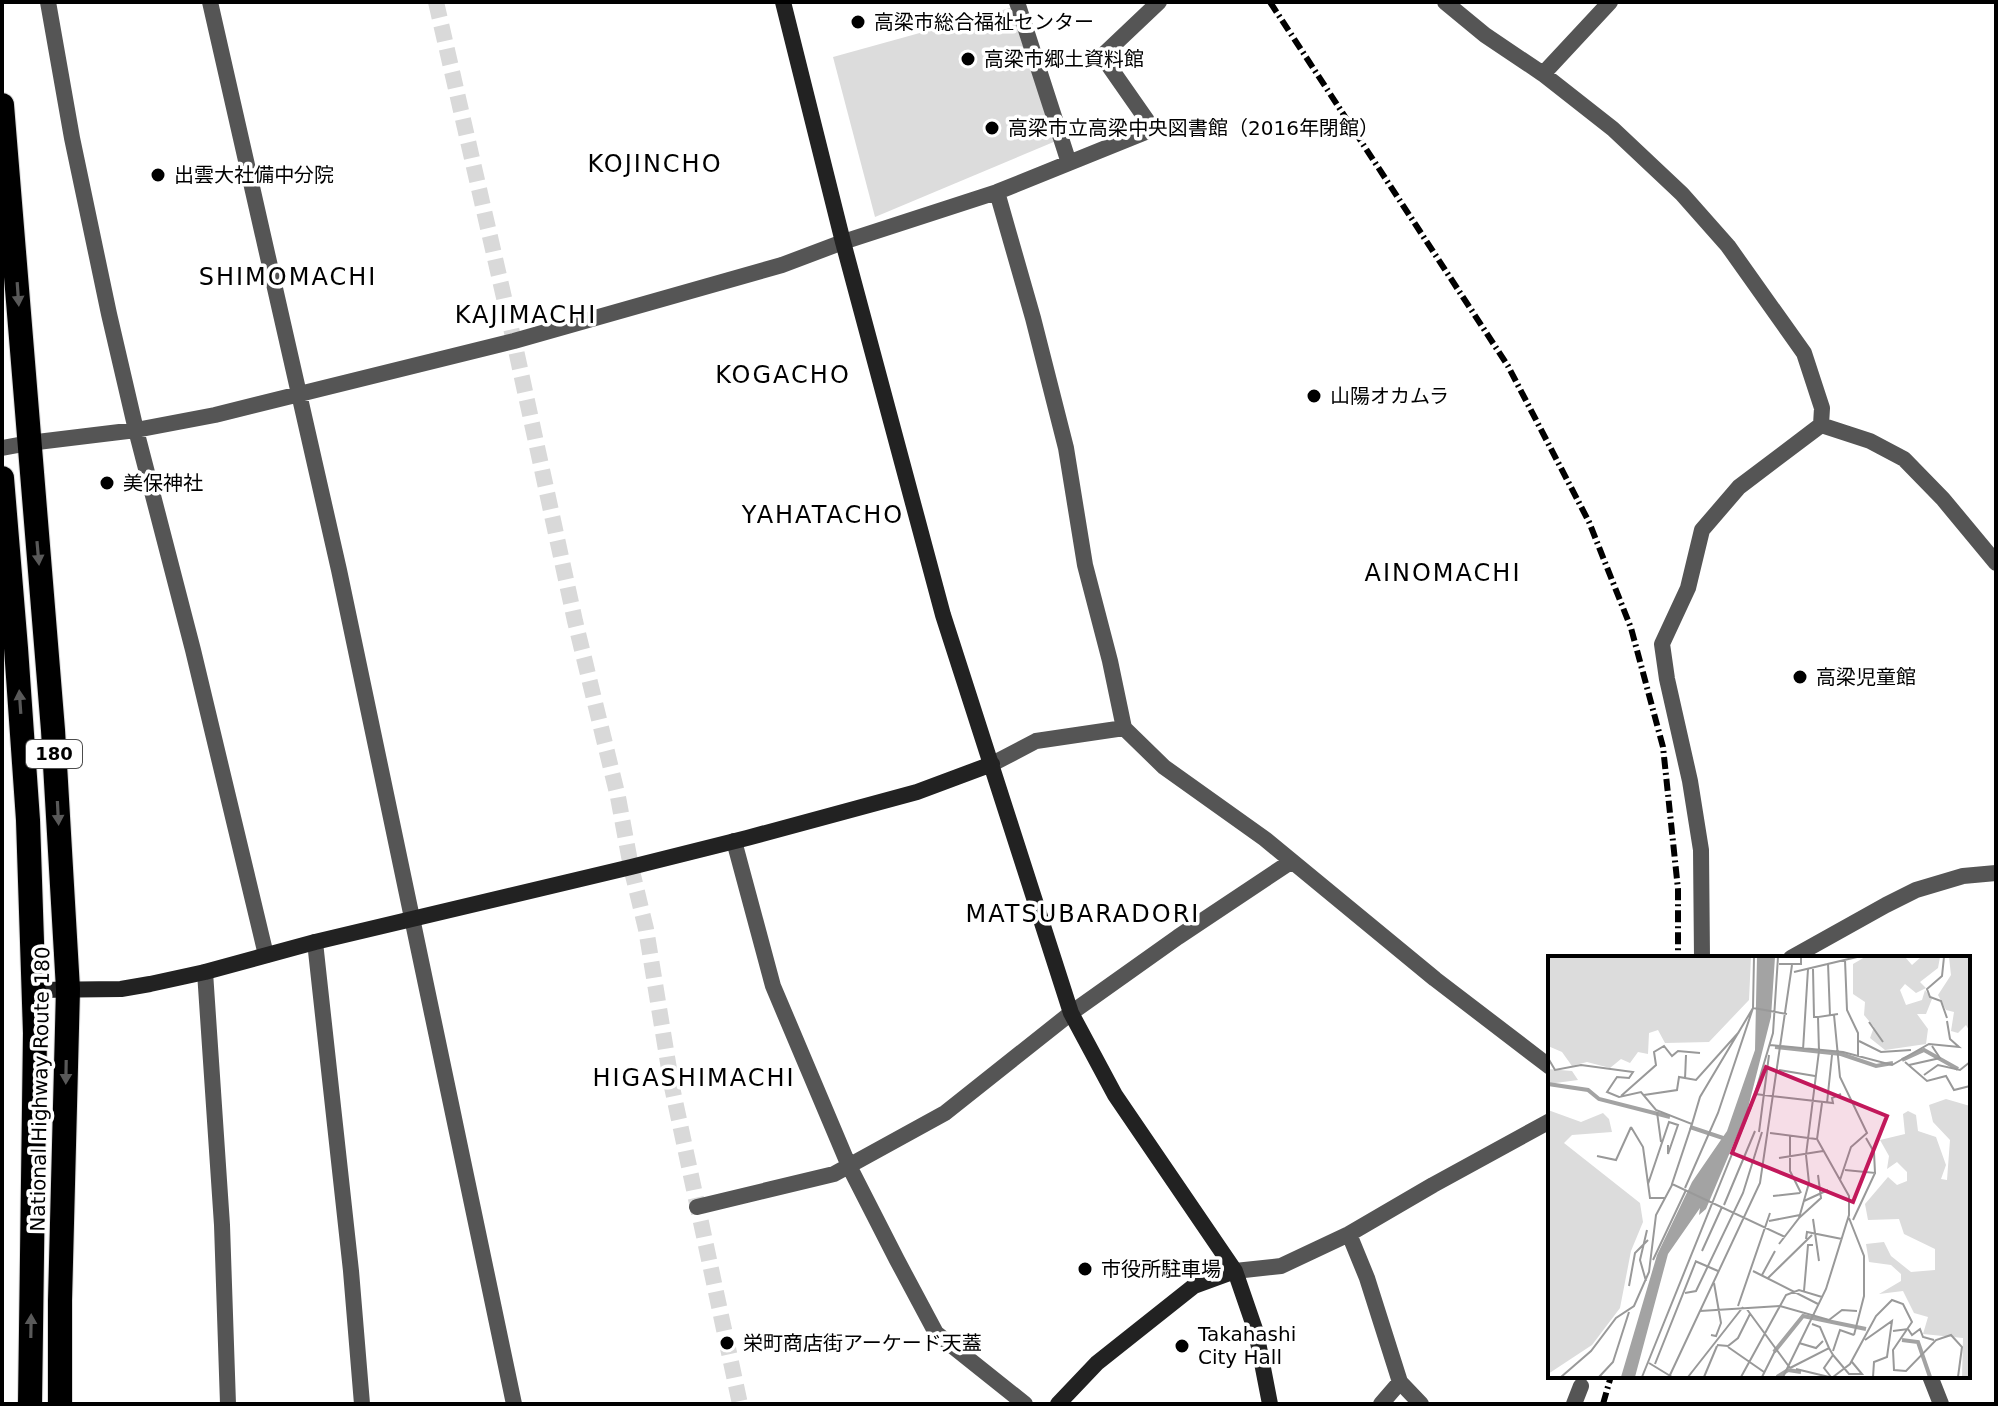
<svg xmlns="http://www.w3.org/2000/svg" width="1998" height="1406" font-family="'DejaVu Sans','Noto Sans JP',sans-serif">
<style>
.green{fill:#dcdcdc}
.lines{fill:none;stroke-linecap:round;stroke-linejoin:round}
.street-tunnel{stroke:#d9d9d9;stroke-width:16;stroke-dasharray:16 8;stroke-linecap:butt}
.highway-casing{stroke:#dbdbdb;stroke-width:26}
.street{stroke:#555;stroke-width:16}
.secondary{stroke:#222;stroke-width:16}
.highway{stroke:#000;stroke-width:24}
.rail{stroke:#000;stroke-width:6;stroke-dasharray:12 4 2 4;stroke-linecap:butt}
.oneway{fill:#595959}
.poi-dot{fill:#000;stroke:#fff;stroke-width:3}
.labels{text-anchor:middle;stroke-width:7;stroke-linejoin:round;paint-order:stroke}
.shield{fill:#fff;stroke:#4c4c4c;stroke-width:2}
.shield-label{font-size:18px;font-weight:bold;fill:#000}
.poi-label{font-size:20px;fill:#000;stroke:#fff;text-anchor:start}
.street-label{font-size:20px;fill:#000;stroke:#fff}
.quarter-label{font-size:24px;letter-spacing:2px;fill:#000;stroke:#fff}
.inset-river{fill:none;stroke:#a3a3a3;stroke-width:4}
.inset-road{fill:none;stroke:#999;stroke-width:2}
.view{fill:#c2185b;fill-opacity:0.15;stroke:#c2185b;stroke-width:4}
.inset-edge{fill:none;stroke:#000;stroke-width:4}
</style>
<rect width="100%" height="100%" fill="#fff"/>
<!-- green -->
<path class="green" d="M1010,8L1056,141L875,217L833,57Z"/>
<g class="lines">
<!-- street-tunnel -->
<path class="street-tunnel" d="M436,2L514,341L575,621L618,797L631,867L646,929L672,1087L740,1404"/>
<defs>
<path id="highway" d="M2,105L53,730L68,989L60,1301V1404
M2,478L16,648L28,820L35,1033L30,1404"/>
</defs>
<!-- highway casing -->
<use href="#highway" class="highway-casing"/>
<!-- street -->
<path class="street" d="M48,2L72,138L109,314L136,430L193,650L266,955
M210,2L339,570L514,1404
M1017,2L1069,163
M1445,2L1485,35L1543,74L1613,129L1682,194L1728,246L1804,353L1822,408L1821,425L1739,487L1702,530L1688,588L1662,644L1667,679L1690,781L1701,850L1702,958
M1543,74L1610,2
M997,192L1033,318L1066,448L1085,565L1110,661L1124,728L1164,767L1265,839L1435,979L1550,1067
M1821,425L1870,441L1904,459L1943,499L1996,563
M2,448L29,443L136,430L215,415L514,341L782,265L843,242L997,192L1153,129L1102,56L1159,2
M992,764L1036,741L1124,728
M734,841L773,986L849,1166L897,1260L936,1333L1025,1404
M315,942L351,1271L362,1404
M1791,958L1886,905L1916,890L1963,876L1996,873
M205,972L222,1225L228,1404
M697,1207L834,1174L945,1113L1071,1013L1178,937L1292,861
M1349,1234L1367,1278L1400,1382L1421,1404
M1235,1271L1281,1266L1349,1234L1433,1185L1550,1121
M1930,1376L1941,1404
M1381,1404L1400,1382
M1574,1404L1581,1386"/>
<!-- secondary -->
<path class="secondary" d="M783,2L843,242L943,615L1071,1013L1115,1095L1235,1271L1256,1332L1270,1404
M34,990L121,989L150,984L205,972L315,942L631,867L747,838L917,792L992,764
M1058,1404L1097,1363L1194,1286L1235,1271"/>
<!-- highway -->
<use href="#highway" class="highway"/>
<!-- rail -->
<path class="rail" d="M1270,2L1508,366L1589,522L1631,628L1663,747L1678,889V958
M1603,1404L1611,1376"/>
</g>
<!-- one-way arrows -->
<defs><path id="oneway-solid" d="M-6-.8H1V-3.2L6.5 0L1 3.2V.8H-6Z" transform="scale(2)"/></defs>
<g class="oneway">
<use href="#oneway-solid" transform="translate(18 294) rotate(86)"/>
<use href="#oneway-solid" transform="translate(38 553) rotate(85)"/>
<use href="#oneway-solid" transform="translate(20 702) rotate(-94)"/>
<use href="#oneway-solid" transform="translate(58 813) rotate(87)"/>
<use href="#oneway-solid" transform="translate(66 1072) rotate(91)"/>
<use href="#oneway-solid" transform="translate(31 1326) rotate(-89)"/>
</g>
<!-- markers -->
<g class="poi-dot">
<circle cx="858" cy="22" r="8"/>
<circle cx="968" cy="59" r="8"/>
<circle cx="992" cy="128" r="8"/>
<circle cx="158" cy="175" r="8"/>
<circle cx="1314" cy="396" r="8"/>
<circle cx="107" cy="483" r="8"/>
<circle cx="1800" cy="677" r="8"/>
<circle cx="1085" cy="1269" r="8"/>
<circle cx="727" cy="1343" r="8"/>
<circle cx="1182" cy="1346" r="8"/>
</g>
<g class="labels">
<!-- shield labels -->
<rect class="shield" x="26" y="740" width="56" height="28" rx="6"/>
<g class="shield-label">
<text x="54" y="760">180</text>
</g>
<!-- poi labels -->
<g class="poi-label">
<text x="874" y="29">高梁市総合福祉センター</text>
<text x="984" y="66">高梁市郷土資料館</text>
<text x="1008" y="135">高梁市立高梁中央図書館（2016年閉館）</text>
<text x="174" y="182">出雲大社備中分院</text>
<text x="1330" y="403">山陽オカムラ</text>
<text x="123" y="490">美保神社</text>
<text x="1816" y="684">高梁児童館</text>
<text x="1101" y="1276">市役所駐車場</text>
<text x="1198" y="1341">Takahashi<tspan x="1198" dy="23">City Hall</tspan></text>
<text x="743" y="1350">栄町商店街アーケード天蓋</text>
</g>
<!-- street labels -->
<g class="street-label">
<text transform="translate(40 1089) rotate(-89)" y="7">National Highway Route 180</text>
</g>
<!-- quarter labels -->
<g class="quarter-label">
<text x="655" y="172">KOJINCHO</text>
<text x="288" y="285">SHIMOMACHI</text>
<text x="526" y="323">KAJIMACHI</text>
<text x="783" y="383">KOGACHO</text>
<text x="823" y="523">YAHATACHO</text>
<text x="1443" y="581">AINOMACHI</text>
<text x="1083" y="922">MATSUBARADORI</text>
<text x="694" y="1086">HIGASHIMACHI</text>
</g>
</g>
<!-- overview -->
<g transform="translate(1548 956)">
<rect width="422" height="422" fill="#fff"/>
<path d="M0,1H203L201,44L161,86L117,87L110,74L101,77L100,98L90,96L82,107L73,103L62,112L39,106L24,110L14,96L0,90ZM317,1H357L364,9L373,1H392L390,12L372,26L378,32L368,37L357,28L352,34L358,49L374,44L377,34L384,43L378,58H369L380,73L378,88L337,94L322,82L326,71L316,59L317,46L305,38V8ZM401,1H422V76L418,69L410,77L403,75L406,56L398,54L390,39L403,19ZM0,113L24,115L30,124L0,128ZM398,143L422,150V421H414L415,382L375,378L380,361L366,357L355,335L331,338L353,325V318L343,309L321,306L318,288L336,286L343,300L363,316L387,314V293L356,278L351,263L320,264L317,248L340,221L349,229L359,225V216L349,206L339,213L341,200L332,184L357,178L355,158L360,155L368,159L370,175L388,181L398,209L393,223L399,224L402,184L385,166L381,149ZM0,154L33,166L55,157L61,163L64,176L24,179L16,187L92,247L95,266L83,295L72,352L44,389L0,418Z" fill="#dcdcdc"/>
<path d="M209,1H227L223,61L199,156L158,253L151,259L152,252L120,298L87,421H73L109,299L144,226L179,175L207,94Z" fill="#a3a3a3"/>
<path class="inset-river" d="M227,91L293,98L328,110L345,107M354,104L376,94L410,113M0,128L40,134L51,143L122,161M142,171L178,183M354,384L370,386L382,421M226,396L255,360L318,373M229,421L240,414L253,416"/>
<path class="inset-road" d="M396,1L394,20L379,33L382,41L393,45L399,62M297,4L299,54L310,77V100M280,7L282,60M231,8H253V1M265,13L266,61H270M246,16L309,1M286,59L292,121L319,177L303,191L292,224M321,66L335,86M311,85L333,96L363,94M222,89L295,96L344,109L381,88L411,91L402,83L399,65M255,94L260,13M0,102L7,114L33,109L85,116L81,122L69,121L59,136L71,141L93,136L108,154L144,168L124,228L237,281M357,106L379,125L398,120L406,134L422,130M361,109L392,102L384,90M231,114L267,120M376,119L390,109L412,114L422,106M137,123L138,99M207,138L285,147L284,142L293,138M96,139L129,134L131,121L148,124L191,76M73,140L108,109L106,96L116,90L124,100L130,95L152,97M279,147L284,99M109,156L113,186M144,168L152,141L205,52L206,1M83,171L95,191L102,242H117M211,176L221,99M222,177L268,183M242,180V215L253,237M49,200L68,204L83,171M231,202L275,195M297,214L327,217L326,196L318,182M100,228L121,166L130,169L120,198V189M137,232L170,157L205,52L239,58M225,240L252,237M256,245L280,234M176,249L207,175M251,262L273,242L270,219M301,262L316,300V340L306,379M265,263L271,305M305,264L327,217M221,265L252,259M258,283L259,276L294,283M231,288L251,262L261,227L258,199L271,95L270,61L290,58M154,295L174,251M105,304L138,234M147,305L170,315M205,315L270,348M214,319L227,295M220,322L264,279M98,325L92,304L99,274M81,330L87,297L100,284M256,335L260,289H265M137,337L148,335L195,237L214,176M190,350L222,257M198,352L242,412M152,355L232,350L281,364L294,354L309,355M264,368L272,371L281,392M345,375L360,373L364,379L372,373L375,381L386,384M163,379L168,380L173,367L166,327M317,384L344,365L339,401L326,406L325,421M251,387L268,392L275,385M169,389L180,390L190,382L202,358M180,391L216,416M285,395L292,374L306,379M285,399L301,418H314L304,406M101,407L124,421M107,408L148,305M242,412L281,392L285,399L276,412L283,421M248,413L281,421M122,419L212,227L244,9M13,421L43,395L68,362L86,350L101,316L108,259L124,229M51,421L65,406L81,356M94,421L203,151L225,77L230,1M140,421L195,351M156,421L169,390M193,421L238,339L251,334L274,341M214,421L227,395M235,421L278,333L301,259V240L269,183L274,147M285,421L302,408L328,360L344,344L355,348L364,366L345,394L346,414L358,415L388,384L403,379L414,391L410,421"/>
<path class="view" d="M218,111L339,160L305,246L184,197Z"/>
<rect width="422" height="422" class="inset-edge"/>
</g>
<!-- border -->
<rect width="1998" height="1406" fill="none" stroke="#000000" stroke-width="8"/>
</svg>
